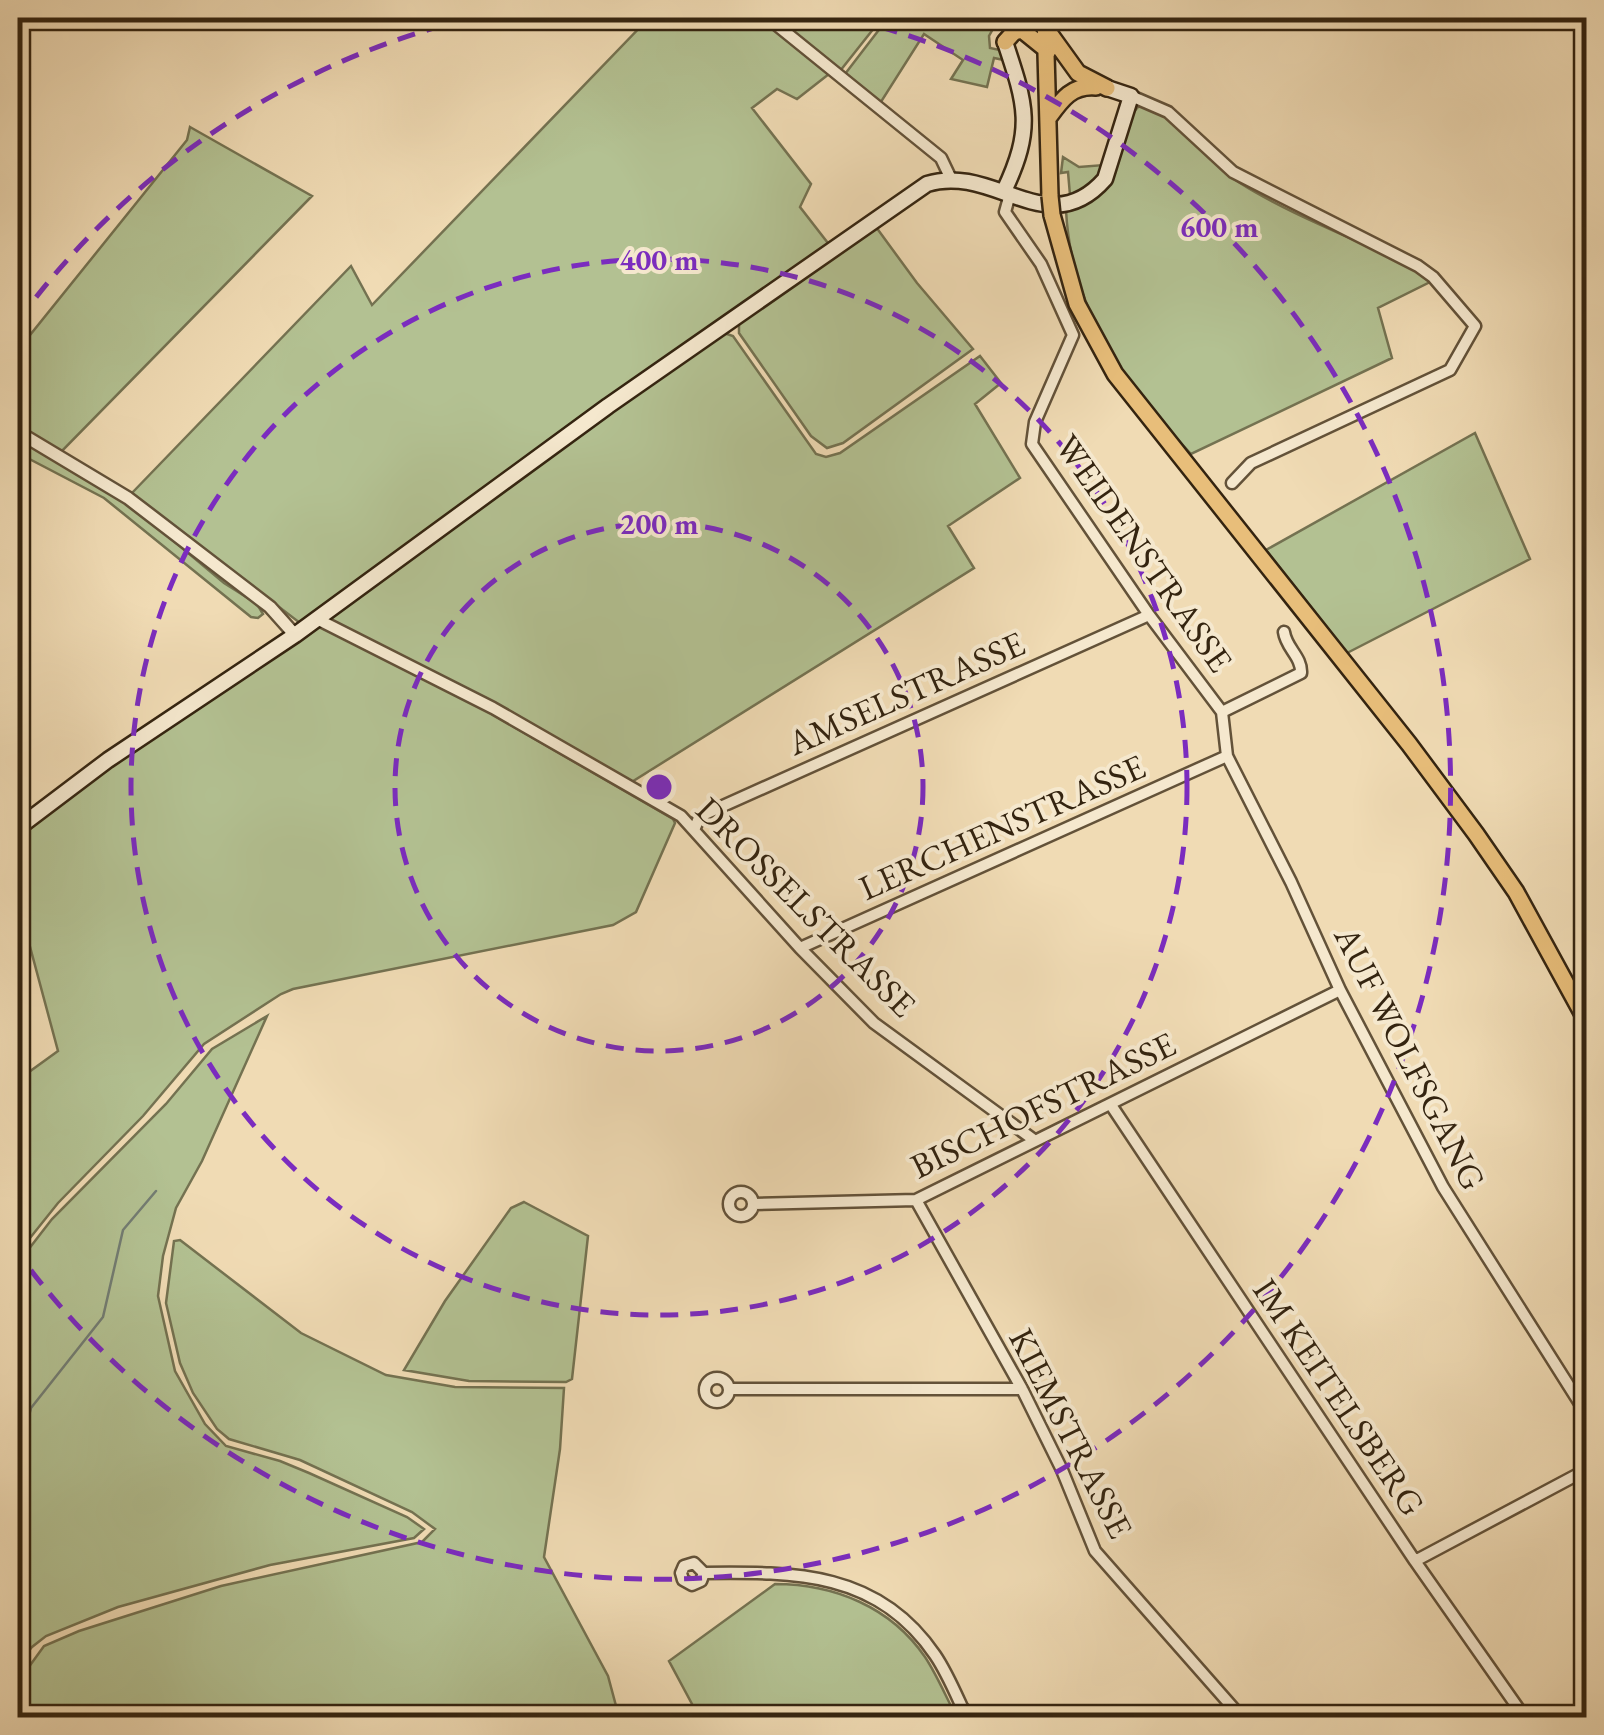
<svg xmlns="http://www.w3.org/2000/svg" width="1604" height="1735" font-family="'EB Garamond',serif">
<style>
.green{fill:#b3c192;stroke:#747251;stroke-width:2.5}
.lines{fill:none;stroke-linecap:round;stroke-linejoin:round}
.stream{stroke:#737d73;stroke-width:2.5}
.minor-casing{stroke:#635239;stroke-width:15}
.tertiary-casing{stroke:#635239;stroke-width:16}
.secondary-casing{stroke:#342410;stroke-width:19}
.trunk-casing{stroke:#342410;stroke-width:20}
.minor{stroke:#f5e8ce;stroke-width:10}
.tertiary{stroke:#f5e8ce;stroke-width:11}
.secondary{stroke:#f5e8ce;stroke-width:14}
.trunk{stroke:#e8be7a;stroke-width:15}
.trunk-bridge-casing{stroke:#342410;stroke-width:20;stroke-linecap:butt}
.trunk-bridge{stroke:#e8be7a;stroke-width:15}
.ring{fill:none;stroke:#7b2cbf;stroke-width:5;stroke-dasharray:18 12}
.labels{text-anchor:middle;stroke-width:8;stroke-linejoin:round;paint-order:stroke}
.street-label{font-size:35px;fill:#342410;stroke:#f5e8ce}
.centre{fill:#7b2cbf;stroke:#f5e8ce;stroke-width:5}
.ring-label{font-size:30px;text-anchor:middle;font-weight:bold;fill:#7b2cbf;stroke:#f5e8ce;stroke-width:8;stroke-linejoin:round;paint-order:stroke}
</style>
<rect width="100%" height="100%" fill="#f0dbb4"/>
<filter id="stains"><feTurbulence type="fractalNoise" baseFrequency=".002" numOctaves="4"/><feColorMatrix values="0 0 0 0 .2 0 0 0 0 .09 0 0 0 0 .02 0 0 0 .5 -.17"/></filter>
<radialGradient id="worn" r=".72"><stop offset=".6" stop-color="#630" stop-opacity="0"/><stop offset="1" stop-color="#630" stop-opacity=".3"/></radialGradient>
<!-- green -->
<path class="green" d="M649,18H762L829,74L797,99L777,89L752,108L811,184L800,207L831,247L300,623L131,494L351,266L372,305Z
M771,18H882L840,71Z
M888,18H999L989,36L990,48L1000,50L1004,60L994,58L987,87L951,79L963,60L924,34L879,105L846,79L845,74Z
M1144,106C1182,118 1206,161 1240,183C1287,213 1355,239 1407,264L1430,282L1378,308L1392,358L1191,454C1124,383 1071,310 1066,210C1119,188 1116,164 1133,113L1138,107Z
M190,127L312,196L61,452L18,430V350L187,140Z
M1063,157L1079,167L1104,165V171L1083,191L1070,195L1068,172L1061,173Z
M876,227L917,283L973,349L843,443L827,448L811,436L739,333V323Z
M724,333L733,336L816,454L826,457L840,453L980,356L1001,383L975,404L1020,478L948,526L974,568L630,783L332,623L330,616L556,449Z
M1475,433L1530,559L1347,653L1266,550Z
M18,439L100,484L133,507L224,583L257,604L263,614L258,618L251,617L104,498L18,453Z
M318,626L471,702L673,819L675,823L636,912L613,925L293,989L281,994L204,1044L143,1116L58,1203L18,1253V1080L58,1051L18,902V834L79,787Z
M267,1016L202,1161L176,1208L163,1256L158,1296L175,1371L205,1424L226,1446L280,1461L309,1473L407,1517L424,1529L414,1538L270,1565L118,1607L46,1636L32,1647L18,1664V1263L52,1219L166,1104L212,1049Z
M524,1202L588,1236L572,1379L566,1382L469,1381L404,1370L445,1301L511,1208Z
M180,1240L301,1333L386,1375L455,1387L564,1388L560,1449L544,1557L608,1676L619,1717H18V1682L44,1646L79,1631L221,1586L422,1542L435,1529L412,1512L300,1460L229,1439L217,1429L193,1393L180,1363L166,1303L174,1241Z
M775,1584C834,1584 891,1607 925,1657C935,1672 943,1690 951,1706L948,1711L935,1717H699L669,1661Z"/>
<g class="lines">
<!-- stream -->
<path class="stream" d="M18,1459L31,1408L103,1317L123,1230L156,1191
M18,1578L21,1600L18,1610"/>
<defs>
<path id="minor" d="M768,18L941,158L951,179
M1131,96L1168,112L1233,172L1418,266L1433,277L1475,326L1450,370L1251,463L1232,483
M1010,194L1005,212L1041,264L1073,335L1035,422L1032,444L1149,615L1222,712L1301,673C1302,657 1286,648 1284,632
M317,619L493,708L681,816L800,948L874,1023L1034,1140
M1222,712L1227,756L1291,882L1340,990L1443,1187L1586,1413
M694,830L699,818L705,814L1149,615
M800,948L1227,756
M1111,1105L1415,1561L1525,1718
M729 1204a12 12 0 1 1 24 0a12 12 0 1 1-24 0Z
M916,1200L1022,1389L1062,1470L1095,1551L1242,1718
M754,1204L916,1200L1340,990
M705 1390a12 12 0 1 1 24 0a12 12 0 1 1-24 0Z
M729,1389H1022
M1415,1561L1586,1470
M704,1573L701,1581L692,1585L683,1580L681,1573L684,1566L694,1563L704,1573C795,1572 878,1571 935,1655C948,1674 957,1697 967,1718
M944,1718L963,1708"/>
<path id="tertiary" d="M18,432L128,498L270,607L295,635"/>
<path id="secondary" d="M1004,191C1034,128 1026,105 1005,42
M18,828L108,760L295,635L608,406L927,184C994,163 1048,244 1105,179L1131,96L1107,88"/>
<path id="trunk" d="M1045,18L1050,196
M1047,30L1078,73L1107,88
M1005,42L1014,32L1022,30L1048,51
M1049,117C1062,99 1072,85 1096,87
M1052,215L1077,304L1115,374L1409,744L1476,834L1516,892L1586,1020"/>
</defs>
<!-- minor casing -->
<use href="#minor" class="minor-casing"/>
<!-- tertiary casing -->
<use href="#tertiary" class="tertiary-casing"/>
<!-- secondary casing -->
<use href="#secondary" class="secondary-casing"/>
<!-- trunk casing -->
<use href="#trunk" class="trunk-casing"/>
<!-- minor -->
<use href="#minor" class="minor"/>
<!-- tertiary -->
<use href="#tertiary" class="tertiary"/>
<!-- secondary -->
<use href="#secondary" class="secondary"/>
<!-- trunk -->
<use href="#trunk" class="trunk"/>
<defs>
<path id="trunk-bridge" d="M1050,196L1052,215"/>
</defs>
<!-- trunk-bridge casing -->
<use href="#trunk-bridge" class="trunk-bridge-casing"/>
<!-- trunk-bridge -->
<use href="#trunk-bridge" class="trunk-bridge"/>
</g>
<!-- distance rings -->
<g class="ring">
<circle cx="659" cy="787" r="264"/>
<circle cx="659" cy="787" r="528"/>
<path d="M18 321A792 792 0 0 1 467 19M851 19A792 792 0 1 1 18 1253"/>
</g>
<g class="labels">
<!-- street labels -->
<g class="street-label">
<text transform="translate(1144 553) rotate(55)" y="12">WEIDENSTRASSE</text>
<text transform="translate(906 693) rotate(-24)" y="12">AMSELSTRASSE</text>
<text transform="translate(1002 827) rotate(-24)" y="12">LERCHENSTRASSE</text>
<text transform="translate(806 907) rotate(45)" y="12">DROSSELSTRASSE</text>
<text transform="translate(1410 1058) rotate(63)" y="12">AUF WOLFSGANG</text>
<text transform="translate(1043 1105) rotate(-26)" y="12">BISCHOFSTRASSE</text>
<text transform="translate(1339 1397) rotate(56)" y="12">IM KEITELSBERG</text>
<text transform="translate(1071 1433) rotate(63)" y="12">KIEMSTRASSE</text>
</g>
</g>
<circle cx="659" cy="787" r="15" class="centre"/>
<g class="ring-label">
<text x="1219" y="237">600 m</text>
<text x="659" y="270">400 m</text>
<text x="659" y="534">200 m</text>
</g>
<!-- margin -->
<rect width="1604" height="1735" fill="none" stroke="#f0dbb4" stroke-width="60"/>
<rect x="20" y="20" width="1564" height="1695" fill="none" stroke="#342410" stroke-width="5"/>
<rect x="30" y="30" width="1544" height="1675" fill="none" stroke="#342410" stroke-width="2.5"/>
<rect width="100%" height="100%" filter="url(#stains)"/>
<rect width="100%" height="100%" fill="url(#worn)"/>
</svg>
